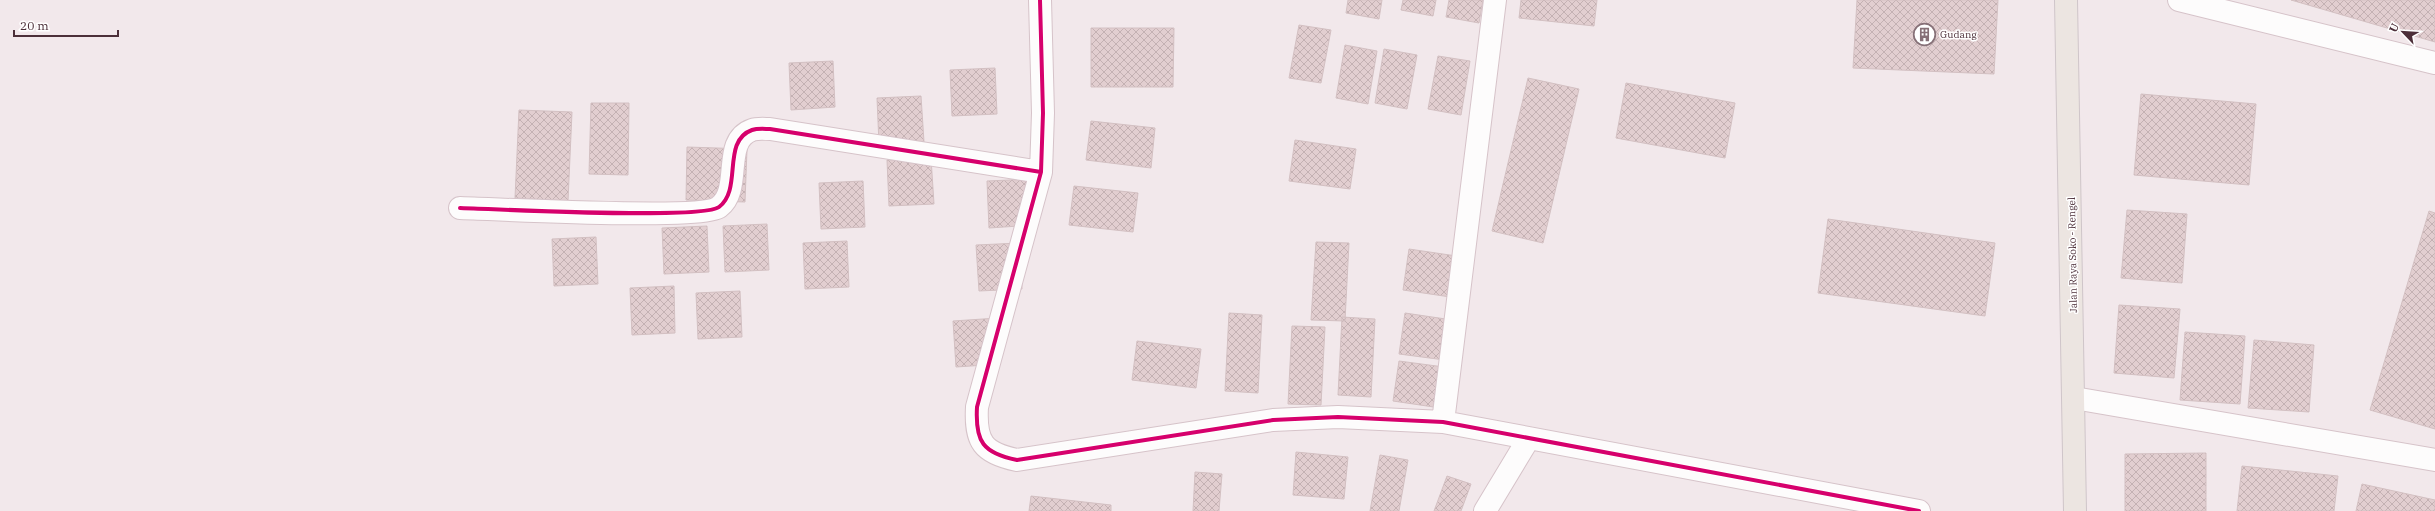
<svg xmlns="http://www.w3.org/2000/svg" width="2435" height="511" font-family="'IBM Plex Serif',serif">
<style>
.building{fill:url(#building-cross-hatch);stroke:#d3c0c2}
.lines{fill:none;stroke-linecap:round;stroke-linejoin:round}
.street-casing{stroke:#d6c3c9;stroke-width:24}
.primary-casing{stroke:#cfc5c9;stroke-width:24}
.street{stroke:#fdfcfc;stroke-width:22}
.primary{stroke:#ece5e1;stroke-width:22}
.cycleway-casing{stroke:#fff;stroke-width:6}
.cycleway{stroke:#d6006c;stroke-width:4}
.labels{text-anchor:middle;stroke-width:3;stroke-linejoin:round;paint-order:stroke}
.poi-label{font-size:10px;fill:#4c2f39;stroke:#fff;text-anchor:start}
.street-label{font-size:10px;fill:#4c2f39;stroke:#fff}
</style>
<defs>
<pattern id="building-cross-hatch" width="8" height="8" patternUnits="userSpaceOnUse"><rect width="8" height="8" fill="#e2ced0"/><path d="M0 0l8 8M0 8l8-8" fill="none" stroke="#c4b1b3"/></pattern>
</defs>
<rect width="100%" height="100%" fill="#f2e8eb"/>
<!-- building -->
<path class="building" d="M1348,0H1382L1379,19L1346,13Z
M1403,0H1436L1433,16L1401,10Z
M1449,0H1483L1479,23L1446,17Z
M1521,0H1597L1594,26L1519,18Z
M1857,0H1998L1994,74L1853,68Z
M2291,0H2435V42Z
M1299,25L1331,30L1321,83L1289,78Z
M1091,28H1174L1173,87H1091Z
M1345,45L1377,51L1368,104L1336,98Z
M1384,49L1417,55L1407,109L1375,103Z
M1438,56L1470,61L1461,115L1428,109Z
M833,61L835,107L791,110L789,63Z
M995,68L997,114L952,116L950,70Z
M1528,78L1579,89L1543,243L1492,231Z
M1626,83L1735,103L1725,158L1616,138Z
M2141,94L2256,104L2249,185L2134,175Z
M921,96L924,142L879,144L877,98Z
M591,103H629L628,175L589,174Z
M519,110L572,112L568,201L515,198Z
M1091,121L1155,128L1151,168L1086,160Z
M1295,140L1356,149L1350,189L1289,181Z
M687,147L747,149L745,202L686,200Z
M931,158L934,204L889,206L887,160Z
M1031,179L1034,225L989,228L987,181Z
M863,181L865,227L821,229L819,183Z
M1074,186L1138,193L1133,232L1069,225Z
M2127,210L2187,214L2182,283L2121,278Z
M2429,211L2435,213V429L2370,410Z
M1828,219L1995,243L1985,316L1818,293Z
M767,224L769,270L725,272L723,226Z
M707,226L709,272L664,274L662,228Z
M596,237L598,284L554,286L552,239Z
M847,241L849,287L805,289L803,243Z
M1316,242L1349,243L1345,321L1311,320Z
M1020,243L1022,289L979,291L976,245Z
M1409,249L1470,258L1464,299L1403,290Z
M674,286L675,333L632,335L630,288Z
M740,291L742,337L698,339L696,293Z
M2119,305L2180,309L2174,378L2114,373Z
M1229,313L1262,315L1258,393L1225,391Z
M1405,313L1466,322L1460,362L1399,354Z
M1342,317L1375,319L1371,397L1338,395Z
M998,318L1000,364L956,367L953,321Z
M1292,326L1325,327L1321,405L1288,404Z
M2185,332L2245,336L2240,404L2180,400Z
M2254,340L2314,345L2309,412L2248,408Z
M1137,341L1201,349L1196,388L1132,380Z
M1399,361L1459,369L1454,410L1393,401Z
M1296,452L1348,457L1344,499L1293,495Z
M2206,453V511H2125V454Z
M1380,455L1408,460L1399,511H1370Z
M2242,466L2338,476L2334,511H2237Z
M1195,472L1222,474L1219,511H1193Z
M1447,476L1471,484L1461,511H1434Z
M2362,484L2435,500V511H2356Z
M1031,496L1111,505V511H1029Z"/>
<g class="lines">
<defs>
<path id="street" d="M1040,0L1043,113L1041,172L977,407C975,442 983,453 1017,460L1273,420L1338,417L1443,422L1919,511
M2179,0L2435,63
M460,208C496,209 702,220 719,207C743,189 721,141 752,130C758,128 765,129 770,129L1041,172
M2074,398L2435,460
M1443,422L1495,0
M1485,511L1529,438"/>
<path id="primary" d="M2066,0L2075,511"/>
</defs>
<!-- street casing -->
<use href="#street" class="street-casing"/>
<!-- primary casing -->
<use href="#primary" class="primary-casing"/>
<!-- street -->
<use href="#street" class="street"/>
<!-- primary -->
<use href="#primary" class="primary"/>
<defs>
<path id="cycleway" d="M1040,0L1043,113L1041,172L977,407C975,442 983,453 1017,460L1273,420L1338,417L1443,422L1919,511
M460,208C496,209 702,220 719,207C743,189 721,141 752,130C758,128 765,129 770,129L1041,172"/>
</defs>
<!-- cycleway casing -->
<use href="#cycleway" class="cycleway-casing"/>
<!-- cycleway -->
<use href="#cycleway" class="cycleway"/>
</g>
<!-- icons -->
<defs>
<symbol id="building-ring" viewBox="-11 -11 22 22"><circle r="9.5" fill="#fff" stroke="#867077" stroke-width="1.5"/><path d="M-4-6H4V6H1V3H-1V6H-4ZM-2.5-4.3h1.7v1.8h-1.7ZM.8-4.3h1.7v1.8H.8ZM-2.5-1h1.7V.8h-1.7ZM.8-1h1.7V.8H.8Z" fill="#867077"/></symbol>
</defs>
<g fill-rule="evenodd">
<use href="#building-ring" x="1912" y="22" width="25" height="25"/>
</g>
<g class="labels">
<!-- poi labels -->
<g class="poi-label">
<text x="1940" y="38">Gudang</text>
</g>
<!-- street labels -->
<g class="street-label">
<text transform="translate(2072 255) rotate(-91)" y="4">Jalan Raya Soko - Rengel</text>
</g>
</g>
<!-- north arrow -->
<g transform="translate(2403 32) rotate(295)" stroke="#ffffff" stroke-width="3" paint-order="stroke">
<path d="M0-3L7 15L0 10L-7 15Z" fill="#4c2f39"/>
<text y="-6" font-size="11" font-weight="bold" text-anchor="middle" fill="#4c2f39">U</text>
</g>
<!-- scale -->
<path d="M14 30v6h104v-6" fill="none" stroke="#4c2f39" stroke-width="2"/>
<text x="20" y="30" font-size="12" fill="#4c2f39" stroke="#ffffff" stroke-width="3" paint-order="stroke">20 m</text>
</svg>
